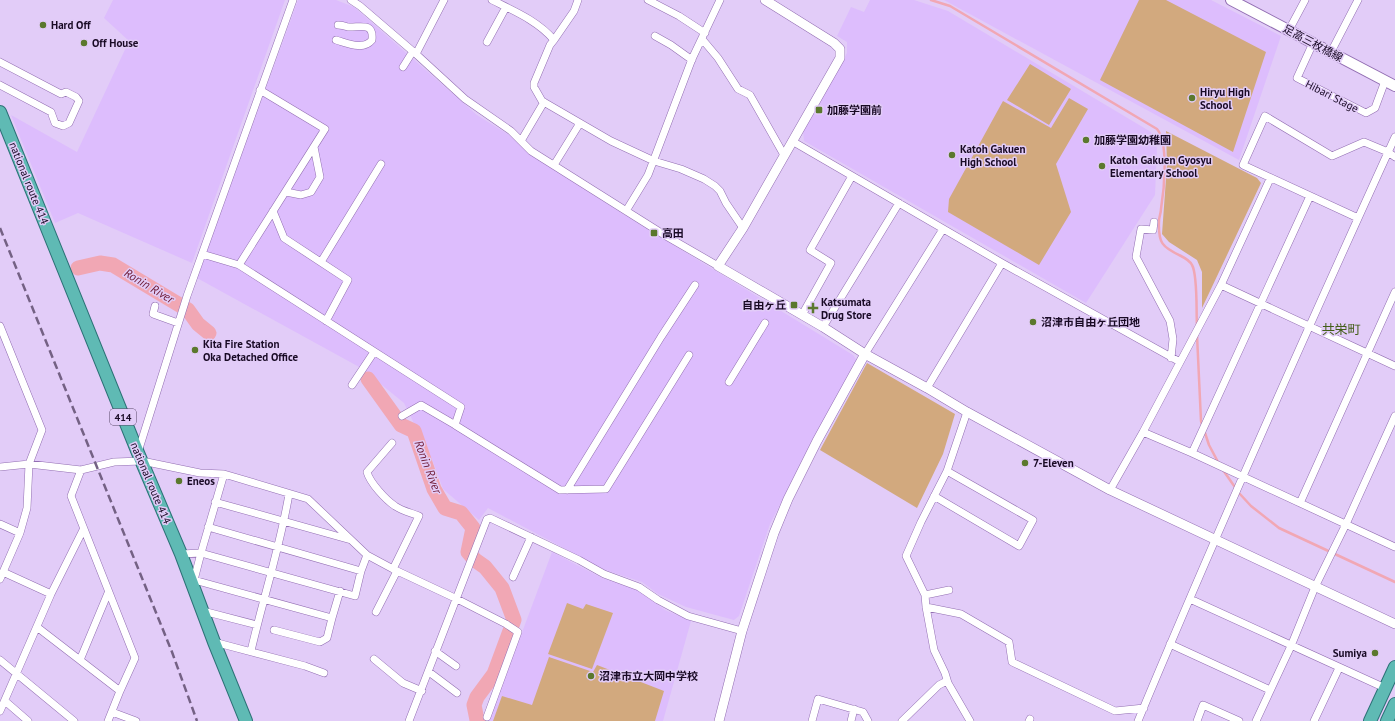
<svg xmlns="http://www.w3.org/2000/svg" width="1395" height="721" font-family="'PT Sans','Noto Sans JP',sans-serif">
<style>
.built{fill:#ddbdfd}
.green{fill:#d2a97e}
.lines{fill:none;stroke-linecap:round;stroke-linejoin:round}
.stream{stroke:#f1a7b4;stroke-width:2.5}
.river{stroke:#f1a7b4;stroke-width:15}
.minor-casing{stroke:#926eb2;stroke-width:8}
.tertiary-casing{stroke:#926eb2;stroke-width:10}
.secondary-casing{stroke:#926eb2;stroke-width:12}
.trunk-casing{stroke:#2c7176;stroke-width:14}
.minor{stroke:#fff;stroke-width:7}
.tertiary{stroke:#fff;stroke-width:9}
.secondary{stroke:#fff;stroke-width:10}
.trunk{stroke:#5fbab4;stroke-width:12}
.rail{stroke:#746184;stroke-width:2.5;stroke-dasharray:8 4;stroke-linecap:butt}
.poi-dot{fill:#5b782d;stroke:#e2ccf8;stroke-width:1.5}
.labels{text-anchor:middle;stroke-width:3;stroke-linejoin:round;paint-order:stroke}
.shield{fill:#e2ccf8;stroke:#554464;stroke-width:1}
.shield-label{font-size:10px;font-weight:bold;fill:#190a25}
.poi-label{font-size:11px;font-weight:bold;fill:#190a25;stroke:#e2ccf8;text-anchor:start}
.street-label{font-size:11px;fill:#190a25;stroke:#e2ccf8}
.water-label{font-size:12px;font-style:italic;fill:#6e1933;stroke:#e2ccf8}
.quarter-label{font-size:13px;fill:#435d17;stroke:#e2ccf8}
</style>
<rect width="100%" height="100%" fill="#e2ccf8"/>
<!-- built -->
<path class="built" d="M113,0H285L192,263L78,213L55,223L11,115L77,152L129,41L104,18Z
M298,0H336L354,7L477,115L509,135L528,153L623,214L853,355L858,362L811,445L770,524L739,616L734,620L686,607L658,594L642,582L605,570L488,508L479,520L443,489L433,462L404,403L361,368L197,278Z
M870,0H914L948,11L1151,132L1157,148L1155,195L1086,303L804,141L803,131L847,53V42L837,36L851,7L864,12Z
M944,0H1211L1281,36L1239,160Z
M552,552L602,578L637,590L665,610L691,621L663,721H489Z"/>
<!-- green -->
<path class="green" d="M1139,0H1166L1266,52L1233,152L1100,80Z
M1030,64L1071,89L1049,125L1007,100Z
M1069,98L1088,109L1056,164L1071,212L1039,265L948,212L949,199L1003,101L1051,128Z
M1166,131L1257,178L1261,183L1202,308V272L1197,260L1169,242L1162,234L1167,165Z
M867,363L955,414L943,454L917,508L820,450Z
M567,603L583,609L586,604L613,613L592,669L548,654Z
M549,657L593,672L597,665L664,691L655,721H493L502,696L532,705Z"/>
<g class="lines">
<!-- stream -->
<path class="stream" d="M931,0L950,6L1157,129C1169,143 1164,191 1161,209C1161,213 1159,217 1159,221C1158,243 1162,247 1181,256C1185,258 1190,261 1192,265C1198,275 1196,313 1197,326
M1197,335L1201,421L1202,425
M1204,430L1209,445L1218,462
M1223,470L1239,493L1251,506L1279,528L1395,582"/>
<!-- river -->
<path class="river" d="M78,268L100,263L113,265L188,310L198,324L209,333
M368,379L401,425L414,431L434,489L445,508L461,513L473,528L468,552L475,560L485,567L502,588L514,620L494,674L477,697L474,705L477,720L479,721"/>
<defs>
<path id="minor" d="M351,0L360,6L416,54L465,99L511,131L531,151L666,236L718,266
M492,0C514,11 538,21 554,40L550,45L534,83V87L542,101L611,141L654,161L681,169L704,179L715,186L720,191L726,203L743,228
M648,0L679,16L705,33
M1289,30L1305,0
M655,36L671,45L692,60
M702,39L718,58L738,89L750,95L784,155
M336,40C347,43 363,51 372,40C374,21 359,28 348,27C345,26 342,25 338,25
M554,40L574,11L578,0
M487,42L506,7
M1313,43L1297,78L1366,113L1375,108L1385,81
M1331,52L1358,0
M416,54L444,0
M0,62L61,94L66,92L76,97L79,101L69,123L63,126L55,123L51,112L0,85
M403,67L413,51
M260,90L325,129L239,265L461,407L455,425L560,490L606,489L689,355
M521,141L544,102
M792,141L1002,263L1180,362
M554,165L580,123
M286,192L301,195L311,192L320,177L314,147
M273,211L284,238L348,280L326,321
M626,211L648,175L692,59L720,0
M1358,218L1243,165L1265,116L1332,156L1364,142L1388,152L1395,157
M1154,222L1153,230L1141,229L1136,257L1170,321L1173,339L1171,358
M202,254L239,265
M321,262L381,164
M1221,285L1395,366
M155,306L153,314L178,323
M802,315L831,263L810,250L852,176
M0,326L42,430L29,464L27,508L20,533L0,579
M823,327L899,203
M865,354L943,229
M729,382L765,323
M352,385L374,352
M927,388L1002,263
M967,412L947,471L921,522L906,556L925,595L926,607L934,650L945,673L948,683L970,721
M402,416L421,405L457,426
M1143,432L1192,453L1395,547
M392,443L367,472C370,483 386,500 395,506C402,511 412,513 419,516L393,569
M138,452L187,296L293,0
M1192,453L1310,196
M0,467L29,464L81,470L114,462L142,461L200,473L224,474L308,499L367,555L393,569L457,599L506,624L518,632L487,717
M81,470L71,496L135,658L120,691L108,721
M567,490L661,337L695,285
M1110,490L1143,432L1221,285L1270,179
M934,496L1019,546L1033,520L947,471
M215,502L351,540
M1300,503L1395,292
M0,524L20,533
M208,527L361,571
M181,554L201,553L355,596L361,571L367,555
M3,572L51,594
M513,577L531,537
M191,580H194L332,618L327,638L320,642L274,630
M194,580L201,553L224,474
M925,595L949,590
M1190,599L1385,688
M926,607L961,614L1009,642L1012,662L1115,711L1144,708
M203,611L257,625
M376,612L397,571
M332,618L340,591
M37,627L120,691
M214,642L305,666L324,673
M1170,644L1270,690
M251,651C263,599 280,547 289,494
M435,651L456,666
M374,659L403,683L422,691
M0,660L74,721
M80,660L108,593
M429,672L457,693
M5,701L28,721
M0,711L51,594L83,530
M112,712L136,721
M409,721L487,519L490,518L579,560L604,574L639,587L658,600L688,616L742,631
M812,721L818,699L863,712L868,721
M851,721L854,709
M902,721L939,685L947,681
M1029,721L1030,719
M1138,721C1220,524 1307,330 1395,137
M1197,721L1203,705L1239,721
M1256,721L1291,646L1315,587L1346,524L1395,416
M1314,721L1339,668"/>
<path id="tertiary" d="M765,0L834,43L840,49V58L743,228L718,266L823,327L865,354L927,388L967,412L1110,490L1395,624
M719,721L742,631L774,533L788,499L817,441L865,354"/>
<path id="secondary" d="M1231,0L1395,86"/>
<path id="trunk" d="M0,112L138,453L181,554L214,642L246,721
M1370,721L1395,667
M1387,721L1395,704"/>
</defs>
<!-- minor casing -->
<use href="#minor" class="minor-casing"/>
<!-- tertiary casing -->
<use href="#tertiary" class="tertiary-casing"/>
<!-- secondary casing -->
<use href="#secondary" class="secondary-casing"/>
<!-- trunk casing -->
<use href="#trunk" class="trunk-casing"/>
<!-- minor -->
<use href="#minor" class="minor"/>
<!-- tertiary -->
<use href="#tertiary" class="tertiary"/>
<!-- secondary -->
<use href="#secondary" class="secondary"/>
<!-- trunk -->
<use href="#trunk" class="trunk"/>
<!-- rail -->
<path class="rail" d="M0,228L172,652L197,721"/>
</g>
<!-- markers -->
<g class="poi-dot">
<circle cx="43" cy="25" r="4"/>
<circle cx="84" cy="43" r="4"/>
<circle cx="1192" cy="98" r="4"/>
<rect x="815" y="106" width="8" height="8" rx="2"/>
<circle cx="1086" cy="140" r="4"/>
<circle cx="952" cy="155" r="4"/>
<circle cx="1102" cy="166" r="4"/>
<rect x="650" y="229" width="8" height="8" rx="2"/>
<rect x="790" y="301" width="8" height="8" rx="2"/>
<path d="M811 302h4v4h4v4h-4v4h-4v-4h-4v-4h4z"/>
<circle cx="1033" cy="322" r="4"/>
<circle cx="195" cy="350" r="4"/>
<circle cx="1025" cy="463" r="4"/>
<circle cx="179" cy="481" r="4"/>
<circle cx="1375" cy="653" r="4"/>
<circle cx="591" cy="676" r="4"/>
</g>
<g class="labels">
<!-- shield labels -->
<rect class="shield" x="110" y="409" width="26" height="16" rx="3"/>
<g class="shield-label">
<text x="123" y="421">414</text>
</g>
<!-- poi labels -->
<g class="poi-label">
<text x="51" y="29">Hard Off</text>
<text x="92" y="47">Off House</text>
<text x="1200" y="96">Hiryu High<tspan x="1200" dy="13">School</tspan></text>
<text x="827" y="114">加藤学園前</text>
<text x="1094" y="144">加藤学園幼稚園</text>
<text x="960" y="153">Katoh Gakuen<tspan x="960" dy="13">High School</tspan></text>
<text x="1110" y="164">Katoh Gakuen Gyosyu<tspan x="1110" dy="13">Elementary School</tspan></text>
<text x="662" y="237">高田</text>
<text x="821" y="306">Katsumata<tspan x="821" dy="13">Drug Store</tspan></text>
<text x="786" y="309" text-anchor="end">自由ヶ丘</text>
<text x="1041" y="326">沼津市自由ヶ丘団地</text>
<text x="203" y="348">Kita Fire Station<tspan x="203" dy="13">Oka Detached Office</tspan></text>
<text x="1033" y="467">7-Eleven</text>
<text x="187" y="485">Eneos</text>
<text x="1367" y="657" text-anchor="end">Sumiya</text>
<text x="599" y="680">沼津市立大岡中学校</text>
</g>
<!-- street labels -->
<g class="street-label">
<text transform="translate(1313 43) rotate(28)" y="4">足高三枚橋線</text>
<text transform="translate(1332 96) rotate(27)" y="4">Hibari Stage</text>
<text transform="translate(29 183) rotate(68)" y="4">national route 414</text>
<text transform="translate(151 483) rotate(67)" y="4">national route 414</text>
</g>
<!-- water labels -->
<g class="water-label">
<text transform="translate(149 286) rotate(31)" y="4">Ronin River</text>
<text transform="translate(428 467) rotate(69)" y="4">Ronin River</text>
</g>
<!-- quarter labels -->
<g class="quarter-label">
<text x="1341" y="334">共栄町</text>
</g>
</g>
</svg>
